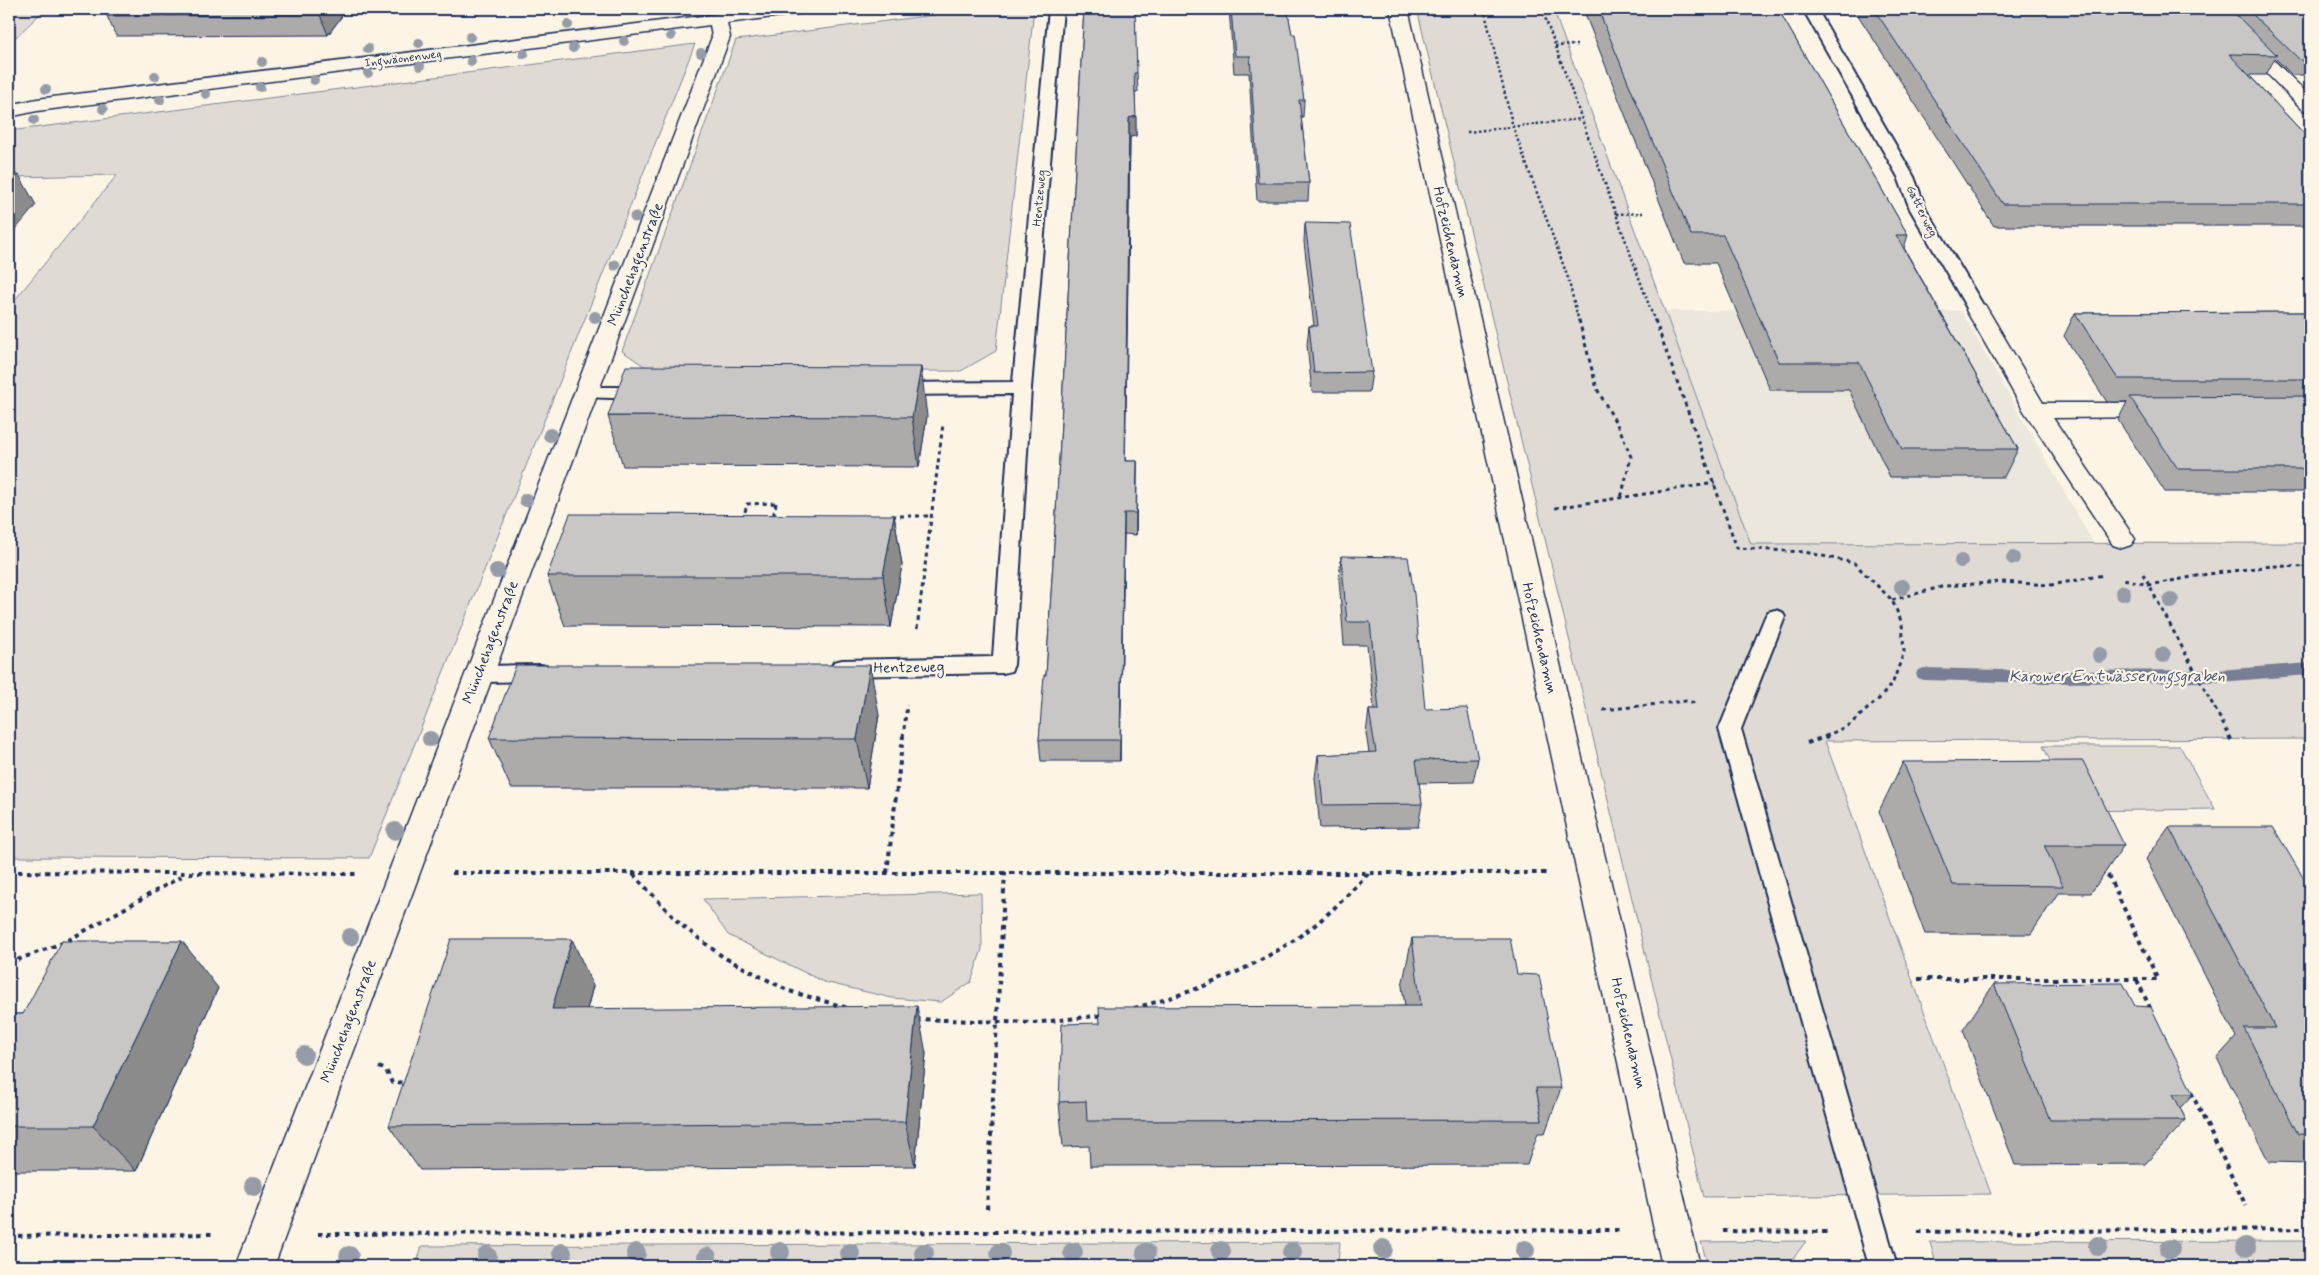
<svg xmlns="http://www.w3.org/2000/svg" width="2319" height="1275" font-family="Mynerve,sans-serif">
<style>
.built{fill:#ece7dc}
.green{fill:#dfdbd4;stroke:#7d8599}
.lines{fill:none;stroke-linecap:round;stroke-linejoin:round}
.stream{fill:#767f94;fill-rule:evenodd}
.lane-casing{stroke:#1b2f5e;stroke-width:4}
.street-casing{stroke:#1b2f5e;stroke-width:3}
.path-far2{stroke:#1b2f5e;stroke-width:2.5;stroke-dasharray:2.5 2.5;stroke-linecap:butt}
.path-far1{stroke:#1b2f5e;stroke-width:3;stroke-dasharray:4 4;stroke-linecap:butt}
.path{stroke:#1b2f5e;stroke-width:4;stroke-dasharray:4.5 4.5;stroke-linecap:butt}
.lane{fill:#fcf5e5;fill-rule:evenodd}
.street{fill:#fcf5e5;fill-rule:evenodd}
.tree{fill:#969ba8}
.wall{fill:#acabaa;stroke:#1b2f5e}
.shaded-wall{fill:#8c8b8b;stroke:#1b2f5e}
.building{fill:#c8c7c6;stroke:#1b2f5e}
.labels{text-anchor:middle;stroke-width:4.5;stroke-linejoin:round;paint-order:stroke}
.far-street-label{font-size:12px;fill:#1b2f5e;stroke:#fcf5e5}
.street-label{font-size:15px;fill:#1b2f5e;stroke:#fcf5e5}
.water-label{font-size:16px;font-style:italic;fill:#485779;stroke:#fcf5e5}
</style>
<rect width="100%" height="100%" fill="#fcf5e5"/>
<filter id="ink" filterUnits="userSpaceOnUse"><feTurbulence type="fractalNoise" baseFrequency=".02" numOctaves="2"/><feDisplacementMap in="SourceGraphic" scale="10" xChannelSelector="R" yChannelSelector="G"/><feConvolveMatrix kernelMatrix="1 2 1 2 8 2 1 2 1" color-interpolation-filters="sRGB"/></filter>
<g filter="url(#ink)">
<!-- built -->
<path class="built" d="M1665,311H1961L2094,544H1751Z"/>
<!-- green -->
<path class="green" d="M9,9H45L9,44Z
M982,9H1034L996,351L961,371L653,372L622,351L736,40Z
M1417,9H1553L1751,544L2310,543V739L1825,741L1991,1194L1704,1197Z
M695,44L369,858L9,857V307L117,175L9,177V131Z
M2043,746H2180L2215,809L2074,811Z
M981,893L982,949L971,982L941,1002L892,998L824,982L728,935L703,899Z
M1806,1241L1790,1263L1781,1266H1708L1701,1242Z
M2310,1241V1260H1935L1930,1242Z
M1340,1242L1338,1262L416,1266L422,1246Z"/>
<g class="lines">
<!-- stream -->
<path class="stream" d="M2310,663V675L2218,682L2044,683L1924,680L1918,678L1916,674L1918,670L1924,668L2044,671L2218,670Z"/>
<defs>
<path id="lane" d="M1049,9H1063L1031,388L1014,665L1011,671L1003,673L842,676L834,674L831,668L834,662L842,660L993,657L1012,394L895,395L889,393L886,389L889,385L895,383L1013,382Z
M1803,9H1817L1914,177L1926,209L1986,310L1983,314H1971L1968,310L1910,209L1898,177Z
M585,387H644L650,389L653,393L650,397L644,399L579,397L576,393L579,389Z
M1775,610L1782,612L1785,617L1741,729L1897,1266H1869L1719,729L1765,617L1768,612Z
M541,665L549,667L552,673L549,679L541,681L478,682L470,680L467,674L470,668L478,666Z"/>
<path id="street" d="M757,9H806L803,13L797,14L727,23L730,37L274,1266H236L712,37L710,25L37,111L9,117V105L37,99Z
M1390,9H1408L1700,1266H1662Z
M2203,9H2222L2310,96V112L2303,110Z
M1977,303L1985,305L1988,310L2043,403H2159L2167,405L2171,410L2167,415L2159,417L2053,418L2131,533L2135,539L2131,545L2122,548L2113,545L2024,411L1966,310L1969,305Z"/>
</defs>
<!-- lane casing -->
<use href="#lane" class="lane-casing"/>
<!-- street casing -->
<use href="#street" class="street-casing"/>
<!-- path-far2 -->
<path class="path-far2" d="M1484,9L1513,127L1568,278L1579,322
M1542,9L1655,322
M9,11L11,9
M1555,46L1577,45
M1467,132L1581,119
M1616,214L1643,213"/>
<!-- path-far1 -->
<path class="path-far1" d="M1579,320L1597,389L1621,432L1631,457L1621,498
M1655,320L1737,548L1805,552L1854,563L1892,600L1902,623L1904,652L1893,682L1880,698L1849,725L1824,737
M776,503L771,528H741L747,504Z
M1555,508L1715,483
M892,516H931
M2143,574L2230,737
M2124,579L2149,585L2208,574L2272,566L2310,567
M1892,600L1945,586L2002,582L2051,585L2104,575
M917,629L943,424
M1603,710L1686,701L1696,703
M903,737L907,705"/>
<!-- path -->
<path class="path" d="M2229,736L2233,743
M1807,743L1828,736
M9,872L356,874
M452,873H1546
M887,873L903,736
M633,874L680,924L723,957L789,991L848,1008
M9,963L65,942L184,875
M1918,979H2158L2105,869
M2137,980L2151,1010
M1134,1008C1197,992 1259,967 1311,928C1333,911 1351,891 1370,872
M916,1019L1034,1023L1104,1015
M379,1067L386,1070L392,1083L407,1082
M2191,1092L2246,1206
M987,1209L1005,872
M1723,1231L1827,1232
M1918,1232L2310,1229
M318,1234L1622,1230
M9,1236L215,1234"/>
<!-- lane -->
<use href="#lane" class="lane"/>
<!-- street -->
<use href="#street" class="street"/>
</g>
<!-- trees -->
<g class="tree">
<circle cx="568" cy="25" r="5"/>
<circle cx="671" cy="36" r="5"/>
<circle cx="470" cy="37" r="5"/>
<circle cx="624" cy="41" r="5"/>
<circle cx="419" cy="43" r="5"/>
<circle cx="573" cy="48" r="5"/>
<circle cx="368" cy="49" r="5"/>
<circle cx="701" cy="53" r="5"/>
<circle cx="524" cy="54" r="5"/>
<circle cx="471" cy="61" r="5"/>
<circle cx="262" cy="62" r="5"/>
<circle cx="420" cy="66" r="5"/>
<circle cx="368" cy="73" r="5"/>
<circle cx="155" cy="76" r="5"/>
<circle cx="314" cy="80" r="5"/>
<circle cx="260" cy="87" r="5"/>
<circle cx="46" cy="89" r="5"/>
<circle cx="206" cy="94" r="5"/>
<circle cx="160" cy="100" r="5"/>
<circle cx="103" cy="109" r="5"/>
<circle cx="34" cy="120" r="5"/>
<circle cx="635" cy="217" r="5.5"/>
<circle cx="615" cy="265" r="5.5"/>
<circle cx="595" cy="317" r="6"/>
<circle cx="550" cy="435" r="7"/>
<circle cx="526" cy="500" r="7"/>
<circle cx="2013" cy="558" r="7"/>
<circle cx="1961" cy="561" r="7"/>
<circle cx="497" cy="571" r="8"/>
<circle cx="1902" cy="587" r="8"/>
<circle cx="2123" cy="593" r="8"/>
<circle cx="2171" cy="601" r="8"/>
<circle cx="2100" cy="655" r="8"/>
<circle cx="2163" cy="655" r="8"/>
<circle cx="430" cy="739" r="8"/>
<circle cx="395" cy="831" r="9"/>
<circle cx="350" cy="937" r="9"/>
<circle cx="304" cy="1055" r="9"/>
<circle cx="254" cy="1186" r="10"/>
<circle cx="2098" cy="1246" r="10"/>
<circle cx="2246" cy="1247" r="10"/>
<circle cx="1383" cy="1249" r="10"/>
<circle cx="2170" cy="1249" r="10"/>
<circle cx="1525" cy="1250" r="10"/>
<circle cx="1221" cy="1251" r="10"/>
<circle cx="780" cy="1252" r="10"/>
<circle cx="1073" cy="1252" r="10"/>
<circle cx="1292" cy="1252" r="10"/>
<circle cx="562" cy="1253" r="10"/>
<circle cx="636" cy="1253" r="10"/>
<circle cx="850" cy="1253" r="10"/>
<circle cx="924" cy="1253" r="10"/>
<circle cx="1000" cy="1253" r="10"/>
<circle cx="1146" cy="1253" r="10"/>
<circle cx="349" cy="1256" r="10"/>
<circle cx="487" cy="1256" r="10"/>
<circle cx="707" cy="1257" r="10"/>
</g>
<!-- wall -->
<path class="wall" d="M113,9H347L328,35L116,36L107,16Z
M1084,9L1137,73L1138,92H1135L1136,136L1130,137L1125,461H1137L1136,535L1124,534L1120,761H1041L1039,740L1046,675L1056,513Z
M1229,9H1287L1304,100L1303,117H1301L1309,183L1308,201H1257L1249,73H1234Z
M1583,9H1778L1908,235L1904,248L2018,449L2004,477H1890L1849,390H1770L1716,263H1684Z
M1854,9H2310V75H2292L2275,58L2266,75H2249L2310,140V226H1994Z
M1305,223L1372,372L1369,392H1312L1307,345L1309,326H1314L1304,242Z
M2310,312V492H2165L2118,420L2127,402H2107L2064,336L2075,313Z
M608,416H927L919,467L623,466Z
M894,515L902,565L891,627L565,626L547,576Z
M1341,556L1425,709L1478,759L1473,782L1419,783L1422,804L1418,827L1320,828L1315,778L1318,755L1369,753L1366,733L1369,710H1374L1367,645H1344L1339,579Z
M879,715L867,788H511L489,738Z
M1903,762L2124,845L2091,893H2058L2031,934H1925L1879,811Z
M2169,827L2310,889V1163L2269,1162L2217,1058L2236,1037L2146,859Z
M1412,938L1517,974L1561,1088L1545,1133H1538L1527,1165L1090,1166L1089,1146L1063,1147L1059,1102L1100,1023L1405,1006L1402,986Z
M1994,984L2135,1006L2193,1094L2180,1108L2186,1120L2145,1164L2015,1165L1963,1030Z
M593,986L587,1009L926,1053L915,1166L420,1170L389,1126Z
M218,988L136,1171H9V1014H23Z"/>
<!-- shaded-wall -->
<path class="shaded-wall" d="M324,9H347L328,35L320,15Z
M1136,116V136L1130,137L1125,482V461L1129,118Z
M12,167L17,177L19,175L36,205L9,237V170Z
M921,367L927,416L919,467L912,417Z
M1137,461V482L1136,535V513Z
M1124,513V534L1120,761V740Z
M894,515L902,565L891,627L883,576Z
M870,665L879,715L867,788L857,739Z
M572,939L593,986L575,1056L552,1009Z
M182,941L218,988L136,1171L93,1126Z
M917,1006L926,1053L915,1166L905,1122Z"/>
<!-- building -->
<path class="building" d="M113,9H324L320,15L107,16Z
M1084,9H1135L1137,73H1134L1136,116L1129,118L1125,461H1137L1136,513H1124L1120,740H1039L1044,675H1046L1056,513Z
M1231,9H1287L1292,34H1295L1304,100H1299L1309,183H1258L1250,56H1235Z
M1598,9H1778L1908,235H1896L2018,449H1902L1859,362H1779L1723,235H1691Z
M1874,9H2230L2277,55L2229,54L2310,140V204H2003Z
M2247,9H2310V60H2300Z
M9,175H19L9,186Z
M1305,223L1350,224L1372,372L1314,373L1309,326H1318Z
M2310,312V379H2118L2075,313Z
M626,366L921,367L912,417L608,416Z
M2310,396V469H2178L2130,397Z
M570,514L894,515L883,576H547Z
M1341,556L1408,557L1414,594L1425,709L1467,708L1478,759L1416,760L1422,804L1323,805L1318,755L1376,752L1369,710H1379L1370,622H1347Z
M516,665H870L857,739L489,738Z
M2083,761L2124,845H2044L2063,886L1953,885L1903,762Z
M2169,827H2273L2310,889V1134H2298L2244,1028H2275Z
M1412,938H1510L1517,974L1539,975L1561,1088H1536L1542,1120L1087,1121L1086,1101L1059,1102L1062,1024L1100,1023L1099,1007L1421,1006Z
M451,939H572L552,1009L917,1006L905,1122L389,1126Z
M62,941H182L93,1126H9V1014H23Z
M2123,983L2135,1006L2151,1007L2193,1094H2173L2186,1120H2050L1994,984Z"/>
</g>
<g class="labels">
<!-- far-street labels -->
<g class="far-street-label">
<text transform="translate(403 58) rotate(-7)" y="4">Ingwäonenweg</text>
<text transform="translate(1039 198) rotate(-85)" y="4">Hentzeweg</text>
<text transform="translate(1922 211) rotate(64)" y="4">Gatterweg</text>
</g>
<!-- street labels -->
<g class="street-label">
<text transform="translate(1451 242) rotate(77)" y="5">Hofzeichendamm</text>
<text transform="translate(635 264) rotate(-69)" y="5">Münchehagenstraße</text>
<text transform="translate(1540 638) rotate(77)" y="5">Hofzeichendamm</text>
<text transform="translate(490 642) rotate(-69)" y="5">Münchehagenstraße</text>
<text transform="translate(909 667) rotate(-1)" y="5">Hentzeweg</text>
<text transform="translate(348 1021) rotate(-69)" y="5">Münchehagenstraße</text>
<text transform="translate(1629 1033) rotate(77)" y="5">Hofzeichendamm</text>
</g>
<!-- water labels -->
<g class="water-label">
<text x="2117" y="681">Karower Entwässerungsgraben</text>
</g>
</g>
<!-- margin -->
<rect width="2319" height="1275" fill="none" stroke="#fcf5e5" stroke-width="30"/>
<rect x="15" y="15" width="2289" height="1245" fill="none" stroke="#1b2f5e" stroke-width="2" filter="url(#ink)"/>
</svg>
